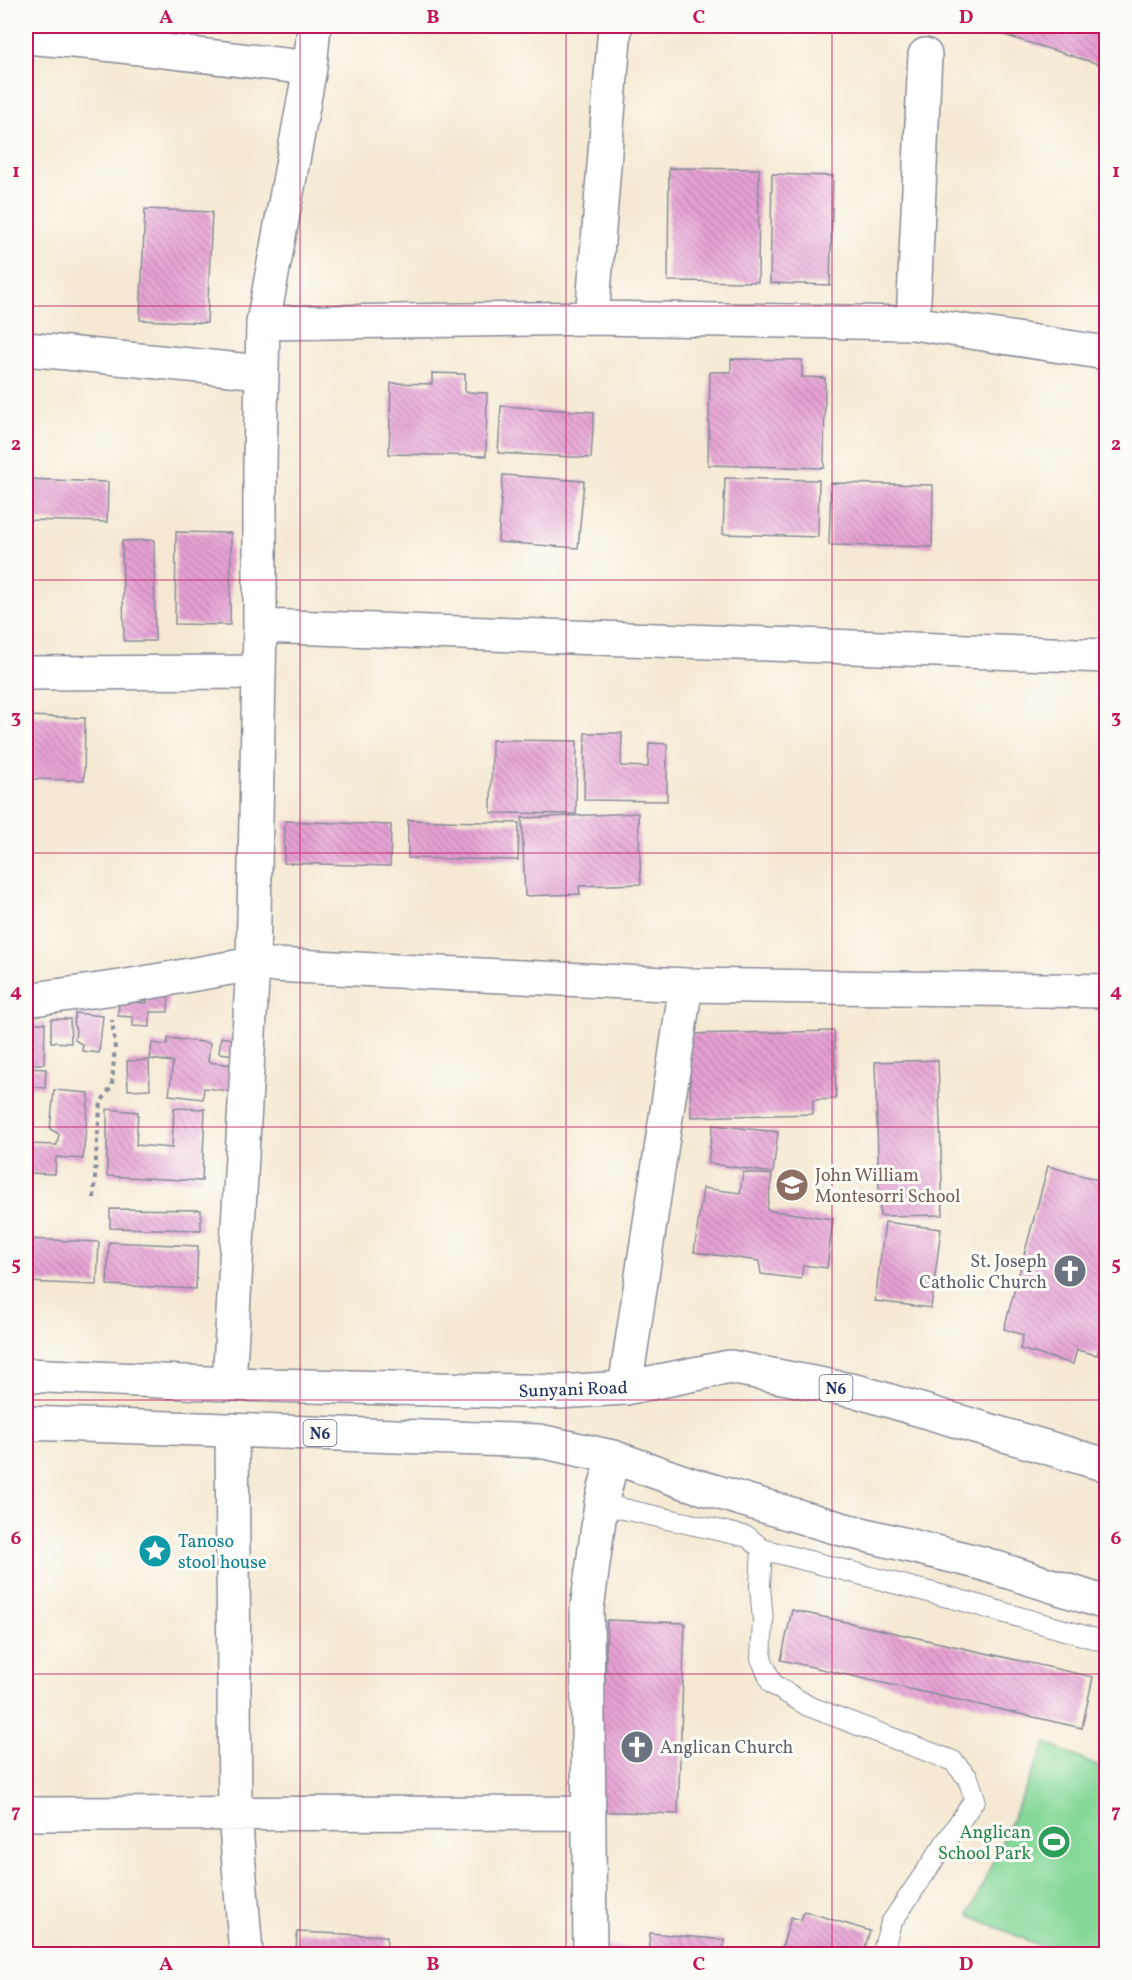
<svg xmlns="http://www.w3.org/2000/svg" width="1132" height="1980" font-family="Vollkorn,serif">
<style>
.pitch{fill:#86d899;stroke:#50847c;stroke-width:1.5}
.building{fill:url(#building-back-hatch)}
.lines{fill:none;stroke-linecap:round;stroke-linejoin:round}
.lane-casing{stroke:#888c98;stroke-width:22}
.street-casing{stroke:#888c98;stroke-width:36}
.primary-casing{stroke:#888c98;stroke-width:36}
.path{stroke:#888c98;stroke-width:4;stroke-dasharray:4.5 4.5;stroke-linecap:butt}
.lane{stroke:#fff;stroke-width:20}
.street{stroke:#fff;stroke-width:33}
.primary{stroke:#fff;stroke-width:33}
.grid{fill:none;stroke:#c2185b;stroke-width:1.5;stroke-opacity:0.55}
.labels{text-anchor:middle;stroke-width:6;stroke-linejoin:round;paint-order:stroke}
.shield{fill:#fdfcf7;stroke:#5f6c8c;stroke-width:1.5}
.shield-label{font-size:16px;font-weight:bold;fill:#1b2f5e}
.education-label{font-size:18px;fill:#785e54;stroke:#fdfcf7;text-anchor:start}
.worship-label{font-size:18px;fill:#5b616d;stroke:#fdfcf7;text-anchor:end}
.street-label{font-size:18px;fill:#1b2f5e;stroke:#fdfcf7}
.culture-label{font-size:18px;fill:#0d838f;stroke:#fdfcf7;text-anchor:start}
.leisure-label{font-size:18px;fill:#27864d;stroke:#fdfcf7;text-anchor:end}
.neatline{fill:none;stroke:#c2185b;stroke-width:2}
.grid-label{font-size:20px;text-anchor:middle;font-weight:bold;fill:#c2185b}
</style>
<defs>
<pattern id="building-back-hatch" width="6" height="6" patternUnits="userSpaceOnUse" patternTransform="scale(1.5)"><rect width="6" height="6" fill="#e6a0d3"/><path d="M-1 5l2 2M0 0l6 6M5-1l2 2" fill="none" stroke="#ba83ae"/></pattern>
</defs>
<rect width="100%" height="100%" fill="#fdfcf7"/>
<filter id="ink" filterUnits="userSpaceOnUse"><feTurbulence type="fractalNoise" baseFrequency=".0167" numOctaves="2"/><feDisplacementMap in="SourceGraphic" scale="12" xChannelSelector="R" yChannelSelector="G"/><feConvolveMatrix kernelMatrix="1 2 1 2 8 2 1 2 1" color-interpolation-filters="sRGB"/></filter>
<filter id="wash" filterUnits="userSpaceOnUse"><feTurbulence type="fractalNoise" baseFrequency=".008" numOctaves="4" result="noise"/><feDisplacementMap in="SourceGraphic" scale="24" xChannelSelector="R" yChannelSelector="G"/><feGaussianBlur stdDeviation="1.35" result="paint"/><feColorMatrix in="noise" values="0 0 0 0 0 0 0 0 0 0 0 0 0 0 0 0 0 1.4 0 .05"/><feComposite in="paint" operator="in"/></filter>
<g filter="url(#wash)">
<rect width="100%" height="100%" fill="#f5e9d3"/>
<!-- pitch -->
<path class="pitch" d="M1046,1743L1106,1770V1954H1059L969,1915Z"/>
<g id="blocks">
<!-- building -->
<path class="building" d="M974,26H1083L1106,33V62L1105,66Z
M669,168L759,169L758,282L668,281Z
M772,174L833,176L830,285L770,283Z
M145,209L212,212L207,323L140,320Z
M731,359L802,360V377L825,378L824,468L708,465L710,372H731Z
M432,373L465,374V392L487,393L486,456L389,454L391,383L432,384Z
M501,406L594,412L591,458L498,453Z
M503,475L584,481L578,548L498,542Z
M725,478L819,480L818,537L723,534Z
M26,479L108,482L107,522L26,520Z
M831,483L933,485L932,547L829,545Z
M176,532L231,533L230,625L175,624Z
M154,540L155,641H124L122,541Z
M26,716L85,718L84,780L26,779Z
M585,733H622L621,766L648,767L649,743L667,744V801L584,800Z
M492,740L577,741L576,814L491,813Z
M638,813L641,884L579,886L580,894L525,896L522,818Z
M408,820L519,823L518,860L408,858Z
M285,821L391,825L390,866L284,863Z
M148,986L169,987L168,1012H150V1027L133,1026V1017L118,1016L119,1002L147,1003Z
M75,1013L103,1016L99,1053L82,1051L83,1045L75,1040L76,1030L74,1025Z
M51,1019H70L71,1043L51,1042Z
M26,1023H45L44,1064H26Z
M834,1031L836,1099L813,1100V1114L691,1117L689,1034Z
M221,1037L239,1040L237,1055L219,1053Z
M168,1038L210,1043L208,1062L233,1065L230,1091L204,1088L203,1099L169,1095L173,1062L150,1059L152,1043L167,1045Z
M149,1060L150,1089L128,1090L127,1061Z
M938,1060L943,1215L880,1216L875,1062Z
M26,1068L46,1069L45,1088L26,1086Z
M54,1090L89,1093L83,1159L56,1157L55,1174L26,1173V1144L57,1145L59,1134L50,1129Z
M174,1108L205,1109L202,1181L107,1176V1109L138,1112L136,1145L172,1148Z
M713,1125L778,1132L773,1173L708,1163Z
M1048,1166L1106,1182V1320L1097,1355L1077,1350L1073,1364L1020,1349L1023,1335L1004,1329Z
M743,1172L772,1175L767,1210L833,1219L827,1268L803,1265L801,1279L761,1274L759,1261L694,1252L703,1188L740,1193Z
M110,1209L201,1210V1230L110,1228Z
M885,1222L941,1229L931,1308L875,1301Z
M26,1239L99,1242L97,1285L26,1282Z
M109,1242L198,1246L196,1289L107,1285Z
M792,1610L1093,1677L1082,1728L781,1660Z
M607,1620L685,1623L678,1814L591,1811L595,1682L605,1683Z
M804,1911L870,1931L863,1954H780L791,1917L801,1920Z
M297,1932L387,1936L386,1954H296Z
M650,1933L724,1940L723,1954H648Z
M603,1945L644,1950V1954H602Z
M924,1947L950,1954H921Z"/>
</g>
</g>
<g filter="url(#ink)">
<use href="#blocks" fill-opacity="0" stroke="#888c98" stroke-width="1.5"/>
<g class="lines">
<defs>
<path id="lane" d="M601,1504L748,1537L762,1549L760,1586L763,1621L761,1658L772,1684L808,1706L953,1761L968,1778L975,1799L891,1923L882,1954
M762,1549L960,1600L1106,1642"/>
<path id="street" d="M26,37L96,43L310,68
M592,318L615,26
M263,323L592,318L913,323L1106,353
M913,323L925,55
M26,349L261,372
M260,626L1106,656
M26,673L259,672
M26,1000L121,987L253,964L686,985L1106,991
M229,1384L253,964L260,626V462L263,323L310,68L314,26
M625,1388L686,985
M232,1430L235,1814L246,1954
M26,1814L589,1813
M590,1954L587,1609L601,1504L613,1457"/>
<path id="primary" d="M26,1375L229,1384L559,1392L625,1388L730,1367L860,1392L1106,1465
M26,1423L540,1441L613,1457L687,1483L845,1530L981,1563L1106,1603"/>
</defs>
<!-- lane casing -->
<use href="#lane" class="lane-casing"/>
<!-- street casing -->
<use href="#street" class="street-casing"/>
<!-- primary casing -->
<use href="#primary" class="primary-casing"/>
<!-- path -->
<path class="path" d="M94,1198L97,1139L101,1102L112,1086L115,1044L112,1020"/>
<!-- lane -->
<use href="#lane" class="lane"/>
<!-- street -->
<use href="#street" class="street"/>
<!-- primary -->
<use href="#primary" class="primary"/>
</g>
</g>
<!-- grid -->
<path class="grid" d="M300,26V1954M566,26V1954M832,26V1954M26,306H1106M26,580H1106M26,853H1106M26,1127H1106M26,1400H1106M26,1674H1106"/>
<!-- icons -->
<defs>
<symbol id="school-disc" viewBox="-11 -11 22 22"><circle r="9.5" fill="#8d6e63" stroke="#fdfcf7"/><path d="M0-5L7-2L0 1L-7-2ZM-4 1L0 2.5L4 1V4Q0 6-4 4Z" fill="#fff"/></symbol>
<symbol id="church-disc" viewBox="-11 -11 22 22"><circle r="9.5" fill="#6b7280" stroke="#fdfcf7"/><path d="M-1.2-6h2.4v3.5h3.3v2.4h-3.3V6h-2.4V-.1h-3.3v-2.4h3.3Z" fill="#fff"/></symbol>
<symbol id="sight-disc" viewBox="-11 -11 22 22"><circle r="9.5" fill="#0f9aa8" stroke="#fdfcf7"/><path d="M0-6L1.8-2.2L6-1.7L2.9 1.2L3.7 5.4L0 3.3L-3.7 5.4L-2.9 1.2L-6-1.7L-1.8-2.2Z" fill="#fff"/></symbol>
<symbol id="stadium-disc" viewBox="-11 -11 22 22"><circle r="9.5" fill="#2e9e5b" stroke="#fdfcf7"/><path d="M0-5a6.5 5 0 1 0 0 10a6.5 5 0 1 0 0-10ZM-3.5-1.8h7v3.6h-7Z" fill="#fff"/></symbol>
</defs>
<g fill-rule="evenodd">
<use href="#school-disc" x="773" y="1166" width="38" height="38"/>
<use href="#church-disc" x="1051" y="1252" width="38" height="38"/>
<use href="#sight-disc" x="136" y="1532" width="38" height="38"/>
<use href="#church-disc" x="618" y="1728" width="38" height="38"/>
<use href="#stadium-disc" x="1035" y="1823" width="38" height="38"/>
</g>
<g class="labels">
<!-- shield labels -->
<g class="shield">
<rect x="819.5" y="1375" width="33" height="26" rx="4.5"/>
<rect x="303.5" y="1420" width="33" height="26" rx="4.5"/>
</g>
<g class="shield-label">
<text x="836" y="1394">N6</text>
<text x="320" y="1439">N6</text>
</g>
<!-- education labels -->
<g class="education-label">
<text x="815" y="1181">John William<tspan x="815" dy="21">Montesorri School</tspan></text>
</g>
<!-- worship labels -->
<g class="worship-label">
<text x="1047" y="1267">St. Joseph<tspan x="1047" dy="21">Catholic Church</tspan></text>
<text x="660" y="1753" text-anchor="start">Anglican Church</text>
</g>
<!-- street labels -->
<g class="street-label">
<text transform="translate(573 1389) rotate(-2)" y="6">Sunyani Road</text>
</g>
<!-- culture labels -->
<g class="culture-label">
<text x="178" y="1547">Tanoso<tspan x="178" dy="21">stool house</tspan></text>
</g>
<!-- leisure labels -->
<g class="leisure-label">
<text x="1031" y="1838">Anglican<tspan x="1031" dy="21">School Park</tspan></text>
</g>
</g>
<!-- margin -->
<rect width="1132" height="1980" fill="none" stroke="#fdfcf7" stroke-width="66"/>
<rect x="33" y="33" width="1066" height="1914" class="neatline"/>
<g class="grid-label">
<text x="166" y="23">A</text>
<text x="433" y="23">B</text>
<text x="699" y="23">C</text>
<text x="966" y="23">D</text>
<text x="16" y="177">1</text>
<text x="1116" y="177">1</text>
<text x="16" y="450">2</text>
<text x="1116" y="450">2</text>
<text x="16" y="723">3</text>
<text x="1116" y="723">3</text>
<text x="16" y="997">4</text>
<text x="1116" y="997">4</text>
<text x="16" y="1270">5</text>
<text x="1116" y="1270">5</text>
<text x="16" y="1544">6</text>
<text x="1116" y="1544">6</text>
<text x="16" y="1817">7</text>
<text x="1116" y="1817">7</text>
<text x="166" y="1970">A</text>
<text x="433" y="1970">B</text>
<text x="699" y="1970">C</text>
<text x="966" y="1970">D</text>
</g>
</svg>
